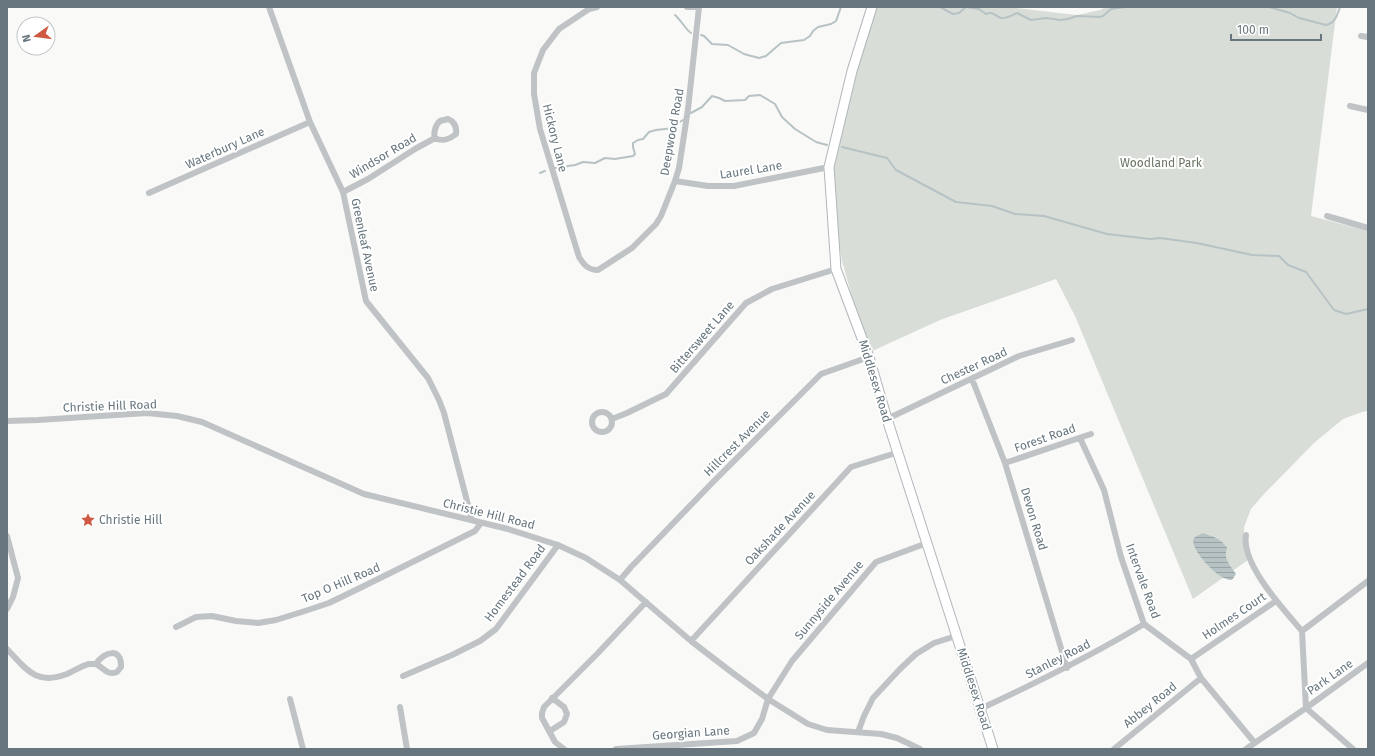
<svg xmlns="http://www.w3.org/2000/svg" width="1375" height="756" font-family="'Fira Sans',sans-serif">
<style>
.park{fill:#d9ddd7}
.water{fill:url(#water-rules)}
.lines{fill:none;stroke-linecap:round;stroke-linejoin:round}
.stream{stroke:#b7c2c5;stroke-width:2}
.secondary-casing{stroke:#b1b7bb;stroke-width:11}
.street{stroke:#bfc3c6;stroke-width:6}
.secondary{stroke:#fff;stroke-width:9}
.labels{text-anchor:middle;stroke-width:4;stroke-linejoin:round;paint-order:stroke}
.street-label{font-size:12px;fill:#67767e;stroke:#fff}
.park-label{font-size:12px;fill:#6a7766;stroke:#fff}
.poi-label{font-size:12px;fill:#67767e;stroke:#fff;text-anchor:start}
</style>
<defs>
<pattern id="water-rules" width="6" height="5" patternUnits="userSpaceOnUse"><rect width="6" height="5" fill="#b7c2c5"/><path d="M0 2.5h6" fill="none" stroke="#99a2a5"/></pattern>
</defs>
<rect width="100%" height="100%" fill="#f9f9f7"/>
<!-- park -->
<path class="park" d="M868,7H1008L1077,15L1100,10L1106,7H1337L1311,216L1368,231V411L1362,412L1343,419L1314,443L1264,494L1251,509L1244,527V551L1248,560L1193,599L1075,316L1056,279L940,320L868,353L842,261L836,223L832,167Z"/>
<!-- water -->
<path class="water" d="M1203,533C1213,537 1221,538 1227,548C1223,559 1230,565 1236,574L1232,580C1219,581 1193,553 1193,540L1195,537Z"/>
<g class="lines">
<!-- stream -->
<path class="stream" d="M940,7L953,14L959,13L966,7L979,9L986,14C993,11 995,16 1001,18C1007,19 1012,15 1017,13L1031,20L1046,18L1060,20L1068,19L1077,16L1100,17L1103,16L1111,9L1125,7
M1269,7L1290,13L1299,18L1326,25C1335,23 1337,16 1340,7
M675,15C681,20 686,30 691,33
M701,35L704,36L712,44L728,45L744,54L759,58L766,56L781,43L804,40L810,36L813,31L818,27L831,24L836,21L841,7
M691,113L702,107L712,96L719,98L725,101L745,100L749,96L760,95L775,104L782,117L795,129L816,142L827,145
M842,147L887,158L896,170L956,202L992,206L1015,214L1044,216L1107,234L1150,239L1160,238L1197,243L1252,255L1279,256L1288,265L1306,272L1334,310L1346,314L1368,309
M555,168L575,165L583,162L595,163L605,158L615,159L633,156L635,154L633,147V143L638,140L643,139L649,132L656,130L674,128L678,123L683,120
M540,173L545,171"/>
<defs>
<path id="secondary" d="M872,7L852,71L829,167L836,269L869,357L887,419L993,749"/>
</defs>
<!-- secondary casing -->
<use href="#secondary" class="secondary-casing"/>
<!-- street -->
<path class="street" d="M269,7L310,122L343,192L366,301L428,378L439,400L444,413L472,520
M597,7L589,9L559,29L543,50L534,73V94L540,129L579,257C584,265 588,270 598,270L632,248L656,224L661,216L675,181L679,168L688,109L699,7
M687,7H699
M1361,36L1368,37
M1350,106L1368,110
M675,181L708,186H734L829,167
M343,192L368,179L415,149L435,138C433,133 436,124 440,121L448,119C455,122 457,127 456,134C450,139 442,142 435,138
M149,193L310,122
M1327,216L1368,228
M972,379L1005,463L1067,668
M592 422a10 10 0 1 1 20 0a10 10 0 1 1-20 0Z
M612,419L627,413L666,394L746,303L772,289L836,269
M887,419L1019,356L1072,340
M7,421L38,420L147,413L177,416L202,422L364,494L508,529L558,545L586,558L620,580L691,641L734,674L768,699L808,724L827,730L881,734L897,738L920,749
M1080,438L1104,490L1121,557L1144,624L1191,659L1201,678L1254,742
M1005,463L1091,434
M1246,535C1241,564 1284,610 1302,631
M7,536L18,578L13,597L7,609
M633,565L712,483L821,374L869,357
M620,580L631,567
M176,627L196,617L212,616L236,621L258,623L276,620L305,611L329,603L362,587L475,531L481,523
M691,641L851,467L899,452
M7,649C26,669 36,686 67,674C74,671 81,666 89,664C90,664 95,664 96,664C104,668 107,676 117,672L121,667C122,647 104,651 96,664
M1191,659L1276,601
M403,676L452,655L480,641L496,629L558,545
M290,699L303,749
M400,707L407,749
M980,709C1036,683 1091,656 1144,624
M550,731L564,722L567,714L564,707L552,698
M858,732L864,716L873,698L900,669L916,654L934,643L956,636
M564,749L555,742L542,718V713L544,707L598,653L646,602
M616,749L737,741L754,733L762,719L768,699L792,661L876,562L927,543
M1114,749L1201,678
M1246,749L1306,708L1302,631L1368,581
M1353,749L1306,708L1368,663"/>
<!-- secondary -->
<use href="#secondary" class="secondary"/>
</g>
<!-- icons -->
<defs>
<symbol id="sight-bare" viewBox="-9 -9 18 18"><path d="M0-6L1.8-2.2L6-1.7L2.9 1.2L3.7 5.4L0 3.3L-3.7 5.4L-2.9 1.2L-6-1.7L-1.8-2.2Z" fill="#ce5842" stroke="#fff" stroke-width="2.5" paint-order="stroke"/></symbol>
</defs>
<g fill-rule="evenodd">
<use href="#sight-bare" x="78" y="510" width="20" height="20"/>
</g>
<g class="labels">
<!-- street labels -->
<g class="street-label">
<text transform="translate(672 132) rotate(-80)" y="4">Deepwood Road</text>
<text transform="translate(555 138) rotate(76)" y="4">Hickory Lane</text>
<text transform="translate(225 148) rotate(-24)" y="4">Waterbury Lane</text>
<text transform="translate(383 156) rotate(-31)" y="4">Windsor Road</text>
<text transform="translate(751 170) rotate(-9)" y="4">Laurel Lane</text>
<text transform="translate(365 245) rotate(78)" y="4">Greenleaf Avenue</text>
<text transform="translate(702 337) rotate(-49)" y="4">Bittersweet Lane</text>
<text transform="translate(974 366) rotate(-25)" y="4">Chester Road</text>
<text transform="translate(875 381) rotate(73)" y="4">Middlesex Road</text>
<text transform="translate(110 406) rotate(-2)" y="4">Christie Hill Road</text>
<text transform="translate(1045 438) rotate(-19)" y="4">Forest Road</text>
<text transform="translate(737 443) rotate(-45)" y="4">Hillcrest Avenue</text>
<text transform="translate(489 514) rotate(14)" y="4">Christie Hill Road</text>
<text transform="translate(1034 519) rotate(73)" y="4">Devon Road</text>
<text transform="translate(780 528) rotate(-47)" y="4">Oakshade Avenue</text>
<text transform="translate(1143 581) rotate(70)" y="4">Intervale Road</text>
<text transform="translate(341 583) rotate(-23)" y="4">Top O Hill Road</text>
<text transform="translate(515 583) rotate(-53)" y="4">Homestead Road</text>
<text transform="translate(829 600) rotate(-50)" y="4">Sunnyside Avenue</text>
<text transform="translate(1234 616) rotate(-34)" y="4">Holmes Court</text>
<text transform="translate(1058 659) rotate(-27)" y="4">Stanley Road</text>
<text transform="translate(1330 677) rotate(-35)" y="4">Park Lane</text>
<text transform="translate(974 689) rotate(72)" y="4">Middlesex Road</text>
<text transform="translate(1150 705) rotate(-39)" y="4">Abbey Road</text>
<text transform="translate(691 733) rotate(-4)" y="4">Georgian Lane</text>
</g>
<!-- park labels -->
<g class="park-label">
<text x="1161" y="167">Woodland Park</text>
</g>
<!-- poi labels -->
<g class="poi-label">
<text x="99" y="524">Christie Hill</text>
</g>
</g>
<!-- border -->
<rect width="1375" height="756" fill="none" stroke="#67767e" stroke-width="16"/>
<!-- north arrow -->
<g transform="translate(36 36) rotate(256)"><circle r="19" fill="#ffffff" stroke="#c2c8cb"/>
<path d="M0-3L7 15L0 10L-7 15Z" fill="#ce5842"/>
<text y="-6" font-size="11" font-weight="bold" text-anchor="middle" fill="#67767e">N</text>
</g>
<!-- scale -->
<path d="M1231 34v6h90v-6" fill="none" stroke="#67767e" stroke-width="2"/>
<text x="1237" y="34" font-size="12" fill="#67767e" stroke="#ffffff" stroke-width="3" paint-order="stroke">100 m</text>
</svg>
